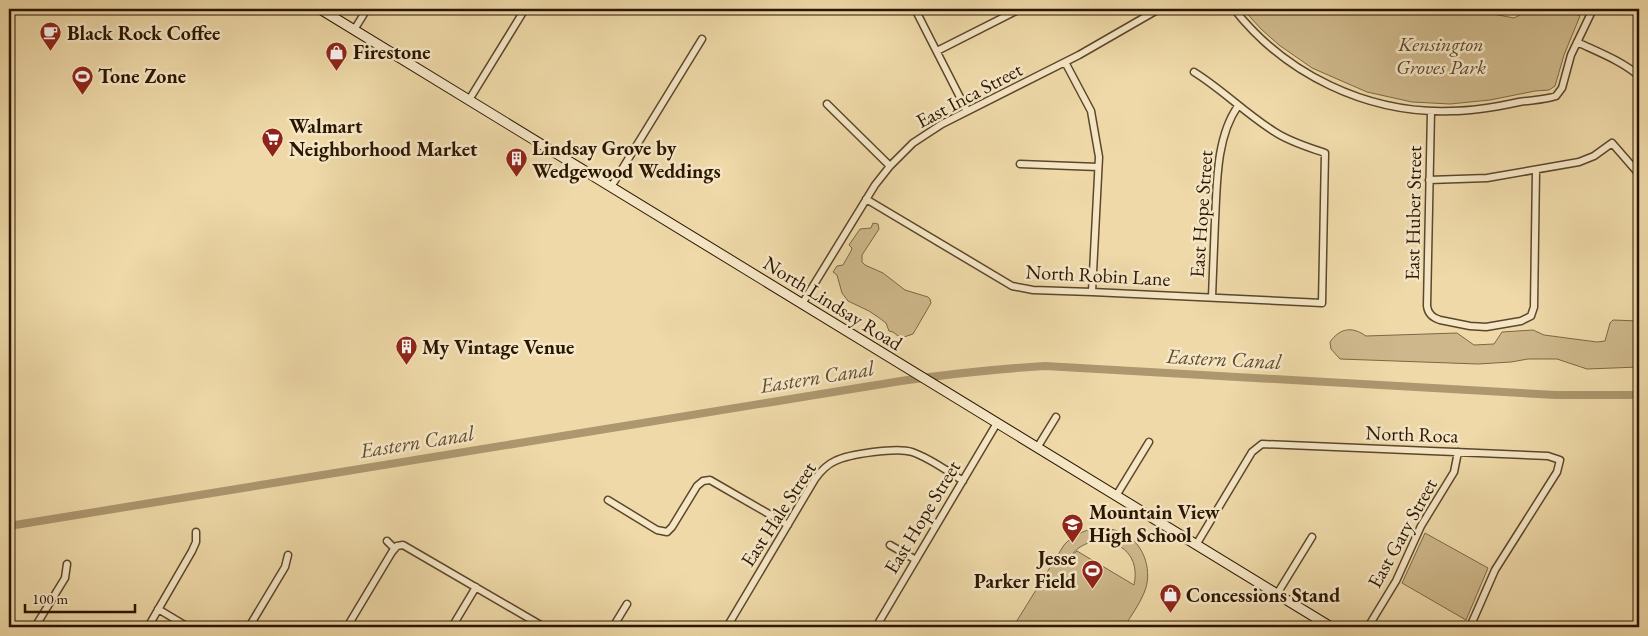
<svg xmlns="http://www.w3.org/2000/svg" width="1648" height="636" font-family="'EB Garamond',serif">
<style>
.green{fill:#ceb88b;stroke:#7c6746;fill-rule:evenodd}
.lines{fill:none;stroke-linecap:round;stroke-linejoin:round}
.canal{stroke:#ac976f;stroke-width:8}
.minor-casing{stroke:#5b472a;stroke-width:9}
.secondary-casing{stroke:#2a1600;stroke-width:11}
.minor{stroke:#f5e6c6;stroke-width:6}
.secondary{stroke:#f5e6c6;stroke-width:9}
.labels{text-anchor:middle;stroke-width:5;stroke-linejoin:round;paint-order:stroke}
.poi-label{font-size:20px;font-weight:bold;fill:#2a1600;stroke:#f5e6c6;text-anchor:start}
.park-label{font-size:20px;font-style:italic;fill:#5b472a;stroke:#f5e6c6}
.street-label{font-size:20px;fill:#2a1600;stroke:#f5e6c6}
.water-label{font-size:21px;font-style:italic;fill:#5e4a2c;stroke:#f5e6c6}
</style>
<rect width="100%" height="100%" fill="#efd9a8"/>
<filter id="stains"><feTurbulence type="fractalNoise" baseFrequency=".004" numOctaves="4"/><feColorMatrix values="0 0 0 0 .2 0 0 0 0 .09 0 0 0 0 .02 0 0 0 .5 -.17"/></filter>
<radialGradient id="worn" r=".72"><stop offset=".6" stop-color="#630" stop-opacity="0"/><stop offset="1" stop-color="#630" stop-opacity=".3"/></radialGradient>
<!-- green -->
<path class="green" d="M1243,9H1467L1514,18L1522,14L1527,9H1565L1580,16L1564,55L1555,86L1549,90L1535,91L1490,100L1450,104L1412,102L1367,92L1312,68L1302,61L1279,45L1261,29Z
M873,223L878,224L879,229L862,255V262L865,265L883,273L905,290L928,297L930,299L931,303L913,334L904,337L898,336L893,332L889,331L886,323L878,317L869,311L848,301L842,293L837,275L833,272L837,266L843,265L851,251L852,248L849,245L860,229L871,228Z
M1613,320L1639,321V367L1587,369L1557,359H1528L1511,362L1478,364L1340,359L1331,349L1330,342C1340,328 1352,326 1366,336L1457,333L1474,345L1494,344L1502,332L1533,330L1544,335L1597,342L1605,341L1610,323Z
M1094,528C1105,528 1116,529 1125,534C1145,545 1153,573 1144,593C1139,605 1131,616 1124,627H1013L1064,545C1072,536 1083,531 1094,528ZM1096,541C1123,540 1140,558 1134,585L1077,551L1071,556C1077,547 1086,543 1096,541Z
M1425,533L1488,568L1466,620L1402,583Z"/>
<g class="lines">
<!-- canal -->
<path class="canal" d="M9,526L901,381C949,374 996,369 1045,366L1556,395H1639"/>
<defs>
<path id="minor" d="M915,9L967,111
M1234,9C1285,74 1367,114 1451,111C1474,111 1496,107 1519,102C1531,100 1545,100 1556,96L1562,88L1571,55L1593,9
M354,30L367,9
M1577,42C1598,52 1622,61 1639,76
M937,51L1020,9
M1065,62L1091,111L1099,157L1092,292
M469,100L525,9
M827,104L890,166
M1431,111L1427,306C1428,314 1433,318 1440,320L1470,326L1486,327L1521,321L1531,316L1534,307L1536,170
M1020,164L1098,167
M1429,180L1487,178L1579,162L1594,156L1612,143L1639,174
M611,187L702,39
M866,199L1012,286L1033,290L1092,292L1322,303L1325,153C1308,147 1290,142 1275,132C1246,114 1223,90 1194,72
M1212,297C1213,272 1214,246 1215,221C1217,184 1216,137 1238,106
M802,304L875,185L890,166L913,143L942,124L1079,55L1159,9
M1037,448L1056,417
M1116,496L1149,442
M608,500L657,530L667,532L672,527L697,486L703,481L710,480L788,525
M387,541L394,548
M890,545L916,560
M1196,545L1252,452L1262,444L1548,456L1560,460L1557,472L1495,570L1470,627
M1277,594L1312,537
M158,609L188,627
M35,627L65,578L67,564
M148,627L192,551L196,542V532
M249,627L285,567L288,555
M347,627L392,552L397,546L403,545L544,627
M452,627L476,587
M613,627L627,604
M727,627L815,479C820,472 826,465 835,461C849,454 897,447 912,452C930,458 947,471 963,481
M876,627L997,423
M1368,627L1396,581L1421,526L1454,472L1458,452"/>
<path id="secondary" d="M320,9L1331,627"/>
</defs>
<!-- minor casing -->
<use href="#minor" class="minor-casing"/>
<!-- secondary casing -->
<use href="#secondary" class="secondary-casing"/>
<!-- minor -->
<use href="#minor" class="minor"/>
<!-- secondary -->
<use href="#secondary" class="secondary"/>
</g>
<!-- icons -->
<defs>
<symbol id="cafe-pin" viewBox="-11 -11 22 30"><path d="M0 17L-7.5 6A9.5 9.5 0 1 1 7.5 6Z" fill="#8f2418" stroke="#f5e6c6"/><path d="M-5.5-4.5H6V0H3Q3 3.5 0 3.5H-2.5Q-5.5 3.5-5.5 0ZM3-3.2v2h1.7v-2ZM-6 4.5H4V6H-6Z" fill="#fff"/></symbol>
<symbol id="shop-pin" viewBox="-11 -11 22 30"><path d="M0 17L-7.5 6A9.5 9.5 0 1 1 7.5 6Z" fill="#8f2418" stroke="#f5e6c6"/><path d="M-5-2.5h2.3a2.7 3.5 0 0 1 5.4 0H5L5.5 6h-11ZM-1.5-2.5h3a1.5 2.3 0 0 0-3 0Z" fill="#fff"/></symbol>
<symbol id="stadium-pin" viewBox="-11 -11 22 30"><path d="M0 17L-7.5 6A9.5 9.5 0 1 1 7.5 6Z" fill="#8f2418" stroke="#f5e6c6"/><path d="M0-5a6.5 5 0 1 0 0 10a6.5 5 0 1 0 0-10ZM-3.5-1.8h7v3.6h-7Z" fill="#fff"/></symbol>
<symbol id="supermarket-pin" viewBox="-11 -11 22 30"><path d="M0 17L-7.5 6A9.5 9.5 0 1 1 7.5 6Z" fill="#8f2418" stroke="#f5e6c6"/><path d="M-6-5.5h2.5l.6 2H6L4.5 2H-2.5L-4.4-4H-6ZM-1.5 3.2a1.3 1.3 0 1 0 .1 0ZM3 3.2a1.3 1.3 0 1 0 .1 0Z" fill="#fff"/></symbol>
<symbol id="building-pin" viewBox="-11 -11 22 30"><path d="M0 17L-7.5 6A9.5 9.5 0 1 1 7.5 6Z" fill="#8f2418" stroke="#f5e6c6"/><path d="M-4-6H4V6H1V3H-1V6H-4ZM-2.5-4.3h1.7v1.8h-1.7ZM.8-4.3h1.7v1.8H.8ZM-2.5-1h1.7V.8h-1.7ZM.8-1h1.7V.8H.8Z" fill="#fff"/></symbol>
<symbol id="school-pin" viewBox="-11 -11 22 30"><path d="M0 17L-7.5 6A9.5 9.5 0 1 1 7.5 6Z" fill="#8f2418" stroke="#f5e6c6"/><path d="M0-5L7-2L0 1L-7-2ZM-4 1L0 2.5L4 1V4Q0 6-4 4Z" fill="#fff"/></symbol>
</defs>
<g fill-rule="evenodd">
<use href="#cafe-pin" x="38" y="20" width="25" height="34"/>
<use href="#shop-pin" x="324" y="40" width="25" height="34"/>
<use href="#stadium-pin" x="70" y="64" width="25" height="34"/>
<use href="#supermarket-pin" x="260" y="126" width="25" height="34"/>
<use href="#building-pin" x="504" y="146" width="25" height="34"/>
<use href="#building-pin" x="394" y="334" width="25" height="34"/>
<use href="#school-pin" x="1060" y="512" width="25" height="34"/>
<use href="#stadium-pin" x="1080" y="558" width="25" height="34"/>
<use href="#shop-pin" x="1158" y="582" width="25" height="34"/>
</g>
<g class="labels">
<!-- poi labels -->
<g class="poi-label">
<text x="67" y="40">Black Rock Coffee</text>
<text x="353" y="59">Firestone</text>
<text x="98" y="83">Tone Zone</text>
<text x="289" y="133">Walmart<tspan x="289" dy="23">Neighborhood Market</tspan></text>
<text x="532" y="155">Lindsay Grove by<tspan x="532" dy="23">Wedgewood Weddings</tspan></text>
<text x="422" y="354">My Vintage Venue</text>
<text x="1089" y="519">Mountain View<tspan x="1089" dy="23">High School</tspan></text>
<text x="1076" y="565" text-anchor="end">Jesse<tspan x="1076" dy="23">Parker Field</tspan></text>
<text x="1186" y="602">Concessions Stand</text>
</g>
<!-- park labels -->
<g class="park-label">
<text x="1441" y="51">Kensington<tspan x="1441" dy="23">Groves Park</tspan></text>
</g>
<!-- street labels -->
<g class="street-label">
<text transform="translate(969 95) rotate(-28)" y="7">East Inca Street</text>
<text transform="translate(1413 213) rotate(-89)" y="7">East Huber Street</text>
<text transform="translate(1201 214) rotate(-86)" y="7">East Hope Street</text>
<text transform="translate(1098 275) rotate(3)" y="7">North Robin Lane</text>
<text transform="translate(833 303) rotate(32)" y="7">North Lindsay Road</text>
<text transform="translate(1412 434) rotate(2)" y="7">North Roca</text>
<text transform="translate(778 514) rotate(-57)" y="7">East Hale Street</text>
<text transform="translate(922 517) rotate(-59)" y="7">East Hope Street</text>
<text transform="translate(1402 533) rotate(-61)" y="7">East Gary Street</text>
</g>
<!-- water labels -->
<g class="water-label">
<text transform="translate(1224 359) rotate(3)" y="7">Eastern Canal</text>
<text transform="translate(817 377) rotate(-9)" y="7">Eastern Canal</text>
<text transform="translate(417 442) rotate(-9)" y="7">Eastern Canal</text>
</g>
</g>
<!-- margin -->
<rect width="1648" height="636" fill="none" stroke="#efd9a8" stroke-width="30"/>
<rect x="10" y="10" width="1628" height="616" fill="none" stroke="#2a1600" stroke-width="2.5"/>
<rect x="15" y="15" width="1618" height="606" fill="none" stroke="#2a1600"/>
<!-- scale -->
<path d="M25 604v8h110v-8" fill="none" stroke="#2a1600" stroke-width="2.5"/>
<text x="32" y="604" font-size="15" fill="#2a1600" stroke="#f5e6c6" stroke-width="4" paint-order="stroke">100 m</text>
<rect width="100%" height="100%" filter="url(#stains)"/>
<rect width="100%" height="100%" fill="url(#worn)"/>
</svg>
